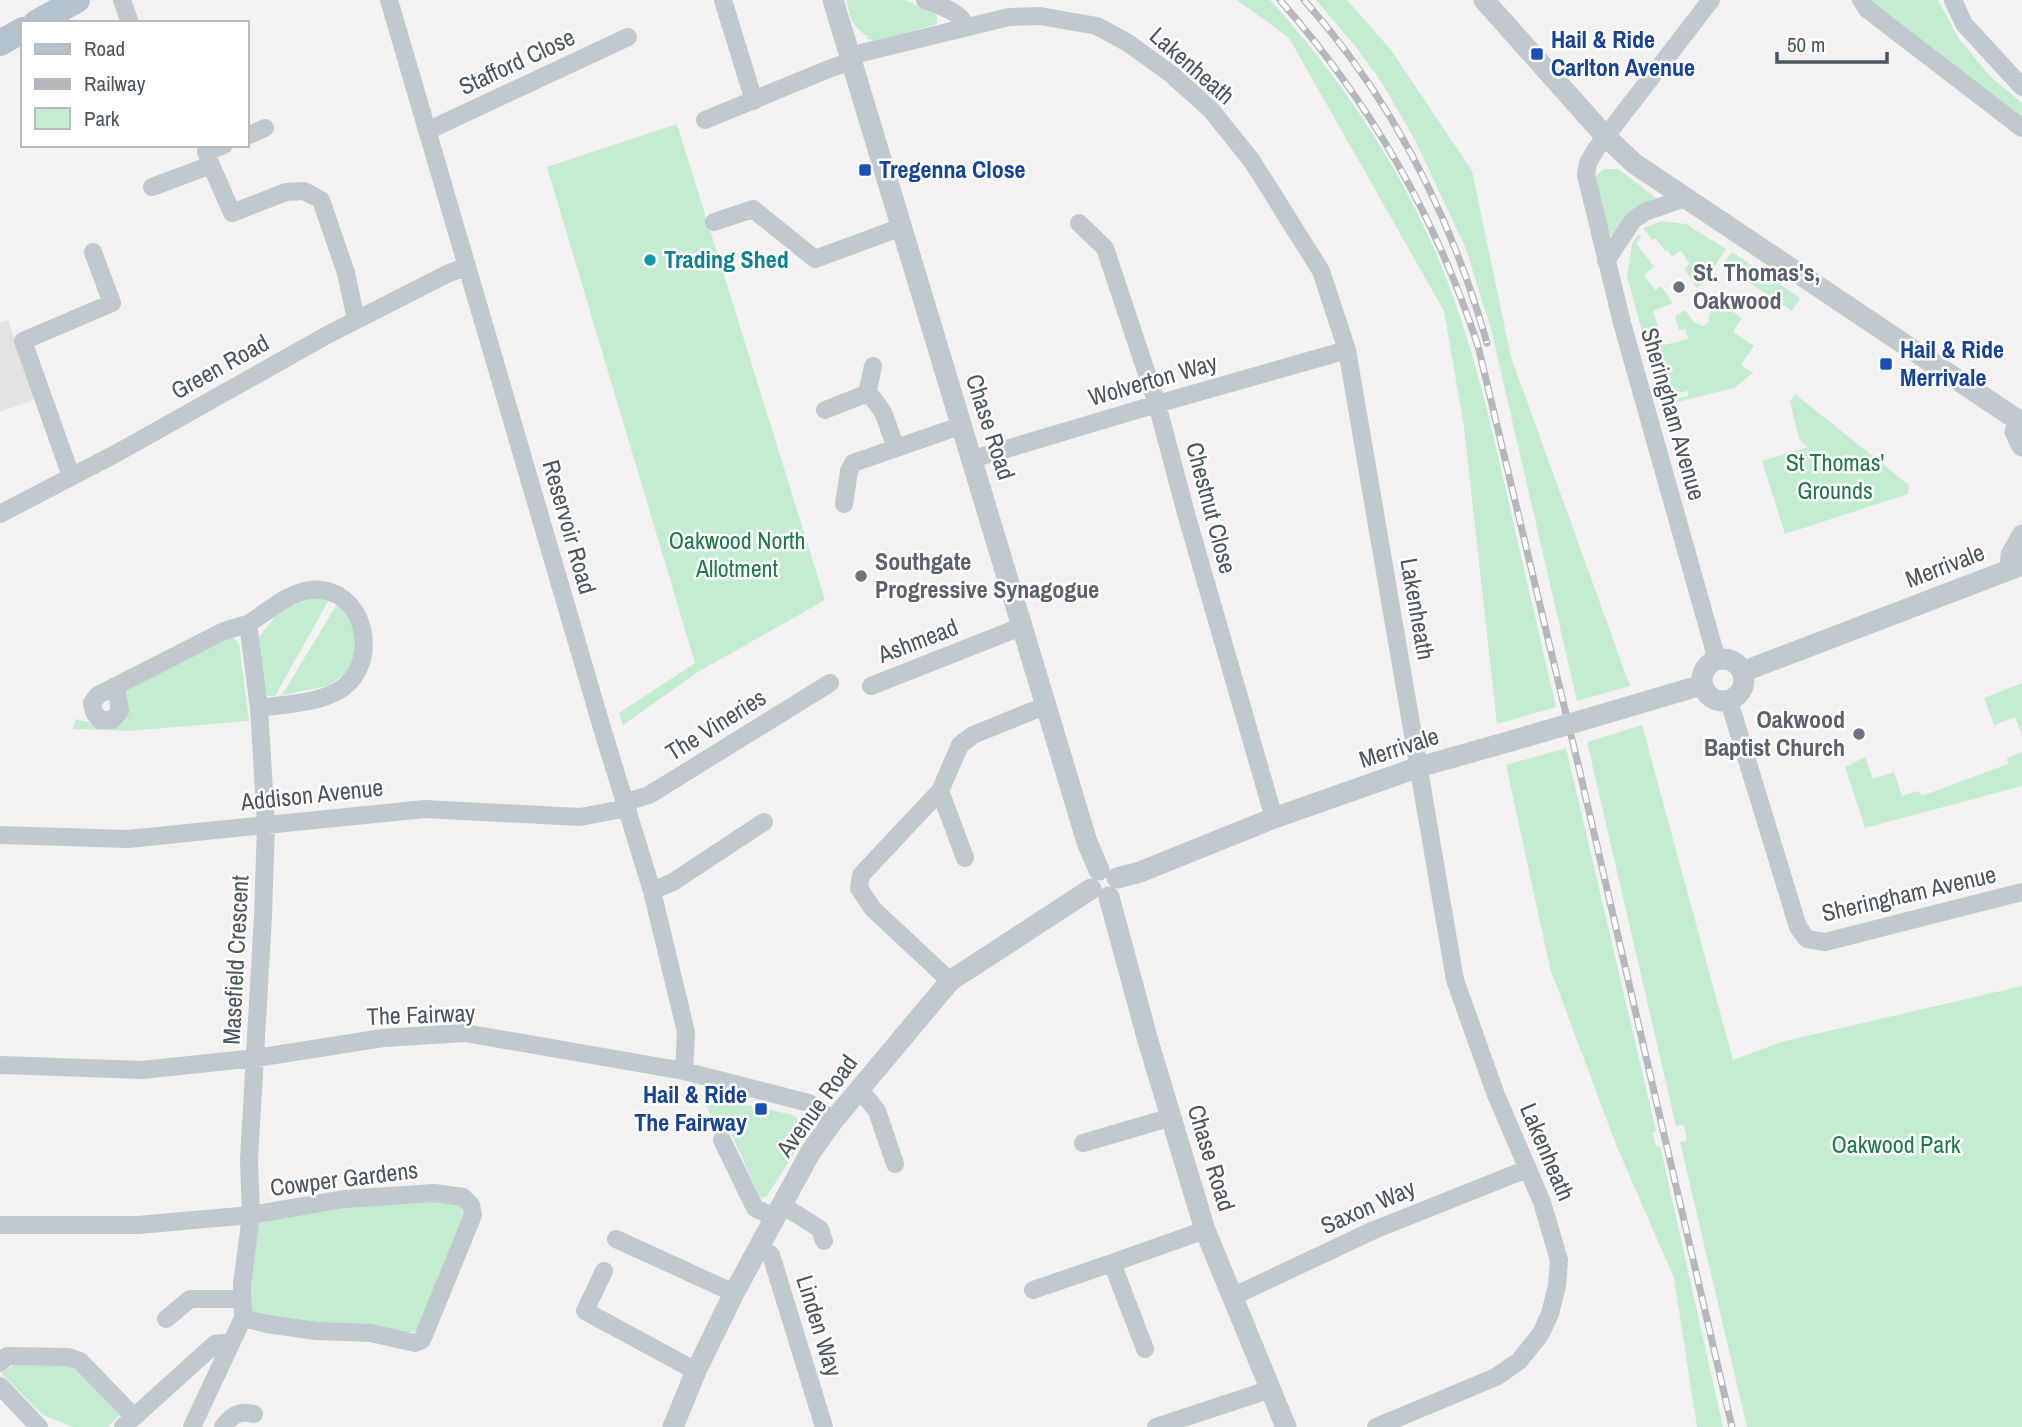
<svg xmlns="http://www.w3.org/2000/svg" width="2022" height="1427" font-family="'Archivo Narrow',sans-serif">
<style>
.education{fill:#e4e2e2}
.green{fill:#c4ecd1}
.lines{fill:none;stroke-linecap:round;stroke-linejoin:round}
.minor{stroke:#c0c9ce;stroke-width:18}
.tertiary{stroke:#c0c9ce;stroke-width:21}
.primary{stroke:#b3c2cd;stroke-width:26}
.rail-casing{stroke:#b4b7bb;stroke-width:7}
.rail{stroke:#fff;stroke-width:4.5;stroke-dasharray:13;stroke-linecap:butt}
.tertiary-bridge{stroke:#c0c9ce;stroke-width:21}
.transit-dot{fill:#1a4fb4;stroke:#fff;stroke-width:2.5}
.culture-dot{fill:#0f9aa8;stroke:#fff;stroke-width:2.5}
.worship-dot{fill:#6b7280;stroke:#fff;stroke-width:2.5}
.labels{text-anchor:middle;stroke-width:5;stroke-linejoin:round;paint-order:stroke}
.transit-label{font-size:24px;font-weight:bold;fill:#164399;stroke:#fff;text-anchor:start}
.street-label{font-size:24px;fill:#4a555d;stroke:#fff}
.culture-label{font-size:24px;font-weight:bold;fill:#0d838f;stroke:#fff;text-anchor:start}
.worship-label{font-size:24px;font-weight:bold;fill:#5b616d;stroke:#fff;text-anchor:start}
.park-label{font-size:24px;fill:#1f7a47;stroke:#fff}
</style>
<rect width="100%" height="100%" fill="#f3f1f1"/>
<!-- education -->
<path class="education" d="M8,320L35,399L0,412V323Z"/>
<!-- green -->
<path class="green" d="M846,0H905L937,15V24L875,41L867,39L868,36C852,29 850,15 846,0Z
M1237,0H1270C1345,82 1410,181 1449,286C1475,354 1491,425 1507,495C1523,566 1540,637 1556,707L1497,724L1464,427L1444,311L1289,38Z
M1316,0H1347L1391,50L1472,171L1511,357L1630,686L1577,701L1491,329L1466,249L1415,140L1382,83L1355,46Z
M1870,0H1938L1959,39L1990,76L2022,103V120L1871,4Z
M677,124L825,600L698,672L623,725L619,713L695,663L547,167Z
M1604,169H1618L1656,198L1627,215L1615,233L1609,235L1594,177Z
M1662,221L1686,224L1726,249L1704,283L1697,288L1684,268L1690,264L1681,251L1672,256L1667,250L1665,251L1655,238L1652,240L1643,228Z
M1638,234L1641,238L1636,243L1654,267L1644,275L1655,290L1661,286L1673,303L1653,311L1664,345L1688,339L1685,329L1679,331L1675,316L1685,310L1694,322L1703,326L1708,323L1709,314L1722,304L1742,318L1733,332L1754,346L1741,365L1753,373L1734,388L1673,403L1678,398L1688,396V391L1660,396L1627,277L1632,244Z
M1732,252L1800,298L1792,311L1722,265Z
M1795,394L1909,485L1908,494L1785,534L1762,461L1808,447L1799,439L1790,401Z
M331,596L275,696H266L258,638C266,630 271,620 279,612C292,598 314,598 331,596Z
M339,601L354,618L357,655L345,674L328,686L282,695Z
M221,635L233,637L239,644L249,721L128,731L73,729L76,719L108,727L124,691Z
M2022,683V735L2015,717L1994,725L1984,698Z
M1642,725L1733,1060L1781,1042L2022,986V1427H1747L1680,1142L1687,1140L1684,1125L1676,1126L1587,742Z
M1566,748L1656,1131L1652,1132L1656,1147L1660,1146L1723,1427H1697L1674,1278L1617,1147L1550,968L1506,765Z
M2022,752V786L1865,828L1845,767L1865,757L1873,779L1894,772L1902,796L1918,791L1922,796L2008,764L2007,758Z
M707,1097L793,1115L803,1123L804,1137L767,1196L762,1198L759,1195L730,1131L714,1127L705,1100Z
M451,1201L461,1206L464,1220L424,1323L414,1332L398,1333L264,1318L252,1314L248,1307L253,1232L261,1218L337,1205Z
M17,1363L71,1364L120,1415L107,1427H73L43,1415L1,1373Z"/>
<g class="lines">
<!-- minor -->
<path class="minor" d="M122,0L130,23
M389,0L602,728L652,891L686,1032L684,1071
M723,0L754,101
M925,0C942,7 958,10 967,27
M1711,0L1596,149L1588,163L1586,175L1622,323L1717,660
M1861,0L1867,9L2022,128
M1953,0L1964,24L2022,87
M849,56L1009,17L1040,16L1097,26L1128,43L1171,74L1211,110L1252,161L1321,271L1347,350L1455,980L1496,1095L1542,1202L1559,1260L1557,1286L1550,1314L1540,1335L1519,1361L1496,1377L1376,1427
M705,120L831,68L850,62
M427,131L628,37
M247,136L265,128
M211,165L232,213L286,192L304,191L321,200L346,273L356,320
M152,187L211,165L206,152L224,145
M714,222L753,209L815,259L902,227
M1079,223L1105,248L1157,404L1187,517L1274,818
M1606,261L1633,220L1645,212L1685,198
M867,394L873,366
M825,410L863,395L871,396L883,412L896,448
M973,459L1157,404L1347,350
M71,476L23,341L112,303L93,252
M844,504L849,471L853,463L960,426
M0,514L117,453L329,334L449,273L466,267
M248,624C267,612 286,594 309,590C365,583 384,664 338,691C315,704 284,704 259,708
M871,686L1021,627
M1729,701L1798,927L1807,939L1825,942L2022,892
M940,791L861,875L859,888L873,909L950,981
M626,802L649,795L830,683
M0,835L128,839L425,809L580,817L628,808
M965,858L940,791L960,745L973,735L1047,705
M652,891L673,882L764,822
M0,1065L142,1070L256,1058L383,1038L465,1033L684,1071L809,1103L833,1121
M860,1090L877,1111L895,1164
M722,1140L755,1208L774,1217
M1083,1143L1172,1117
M782,1205L820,1229L824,1241
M0,1225H138L251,1215L344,1199L434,1193L463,1197L471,1205L473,1215L422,1340L415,1343L371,1333L316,1331L267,1324L243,1318L242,1285L251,1215L249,1160L263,916L266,825L259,708L248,624L224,631L98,695L92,703L94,712L100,720H112L120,711L116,687
M616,1239L734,1293
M759,1246L771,1255L824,1427
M604,1271L585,1311L696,1371
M1033,1290L1112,1263
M1232,1297L1374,1230L1527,1169
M166,1319L190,1299H242
M1145,1349L1112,1263L1205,1230
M0,1363L7,1356L68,1357L80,1361L133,1416
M0,1386L39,1427
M123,1427L215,1344L232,1342
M192,1427L243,1318
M223,1427C231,1415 240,1410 254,1414
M1156,1427L1271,1389"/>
<!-- tertiary -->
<path class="tertiary" d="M833,0L1087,842L1099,870
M1484,0L1606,137L1635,164L2022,423
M2021,422L2015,432L2022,446
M2010,569L2011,555L2022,535
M1702 680a21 21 0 1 1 42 0a21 21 0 1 1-42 0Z
M1742,672L2022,565
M1624,708L1702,685
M1117,878L1140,872L1274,818L1419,767L1511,741
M1109,897L1148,1041L1205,1230L1286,1427
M673,1427L696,1371L734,1293L810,1153L833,1121L950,981L1091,889"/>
<!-- primary -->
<path class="primary" d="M36,23L77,0
M0,43L23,30"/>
<defs>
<path id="rail" d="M1280,0C1371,104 1435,215 1478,346L1578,764L1732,1427
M1304,0C1392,99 1451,216 1487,343"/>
</defs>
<!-- rail casing -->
<use href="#rail" class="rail-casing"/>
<!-- rail -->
<use href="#rail" class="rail"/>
<!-- tertiary-bridge -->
<path class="tertiary-bridge" d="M1511,741L1624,708"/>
</g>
<!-- markers -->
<g class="transit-dot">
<rect x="1530" y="47" width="14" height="14" rx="3.5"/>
<rect x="858" y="163" width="14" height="14" rx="3.5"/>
<rect x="1879" y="357" width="14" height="14" rx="3.5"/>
<rect x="754" y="1102" width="14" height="14" rx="3.5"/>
</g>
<circle class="culture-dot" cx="650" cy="260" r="7"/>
<g class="worship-dot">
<circle cx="1679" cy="287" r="7"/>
<circle cx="861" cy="576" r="7"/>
<circle cx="1859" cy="734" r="7"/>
</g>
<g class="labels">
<!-- transit labels -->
<g class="transit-label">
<text x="1551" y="48">Hail &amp; Ride<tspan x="1551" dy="28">Carlton Avenue</tspan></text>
<text x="879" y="178">Tregenna Close</text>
<text x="1900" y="358">Hail &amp; Ride<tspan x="1900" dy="28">Merrivale</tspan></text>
<text x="747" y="1103" text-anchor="end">Hail &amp; Ride<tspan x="747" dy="28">The Fairway</tspan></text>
</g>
<!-- street labels -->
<g class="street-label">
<text transform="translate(517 62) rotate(-25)" y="8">Stafford Close</text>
<text transform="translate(1192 66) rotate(41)" y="8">Lakenheath</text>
<text transform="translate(220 367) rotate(-29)" y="8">Green Road</text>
<text transform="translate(1153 380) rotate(-16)" y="8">Wolverton Way</text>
<text transform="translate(1673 414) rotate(74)" y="8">Sheringham Avenue</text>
<text transform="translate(990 427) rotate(72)" y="8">Chase Road</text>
<text transform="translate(1211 508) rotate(75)" y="8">Chestnut Close</text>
<text transform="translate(569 527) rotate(74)" y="8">Reservoir Road</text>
<text transform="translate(1945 566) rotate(-21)" y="8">Merrivale</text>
<text transform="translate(1417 609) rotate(80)" y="8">Lakenheath</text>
<text transform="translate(918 641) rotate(-21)" y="8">Ashmead</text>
<text transform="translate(716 725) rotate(-32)" y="8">The Vineries</text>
<text transform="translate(1399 748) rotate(-18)" y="8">Merrivale</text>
<text transform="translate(312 795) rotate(-6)" y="8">Addison Avenue</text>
<text transform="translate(1909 894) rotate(-13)" y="8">Sheringham Avenue</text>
<text transform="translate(236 960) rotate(-87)" y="8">Masefield Crescent</text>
<text transform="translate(421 1015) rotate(-2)" y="8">The Fairway</text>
<text transform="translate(817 1106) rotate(-54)" y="8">Avenue Road</text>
<text transform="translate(1547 1152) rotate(67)" y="8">Lakenheath</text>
<text transform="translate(1211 1158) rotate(73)" y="8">Chase Road</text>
<text transform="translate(344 1179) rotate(-7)" y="8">Cowper Gardens</text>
<text transform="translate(1368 1207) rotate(-24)" y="8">Saxon Way</text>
<text transform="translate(819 1326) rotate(73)" y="8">Linden Way</text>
</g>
<!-- culture labels -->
<g class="culture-label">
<text x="664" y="268">Trading Shed</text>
</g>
<!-- worship labels -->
<g class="worship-label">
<text x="1693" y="281">St. Thomas's,<tspan x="1693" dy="28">Oakwood</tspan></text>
<text x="875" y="570">Southgate<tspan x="875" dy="28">Progressive Synagogue</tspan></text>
<text x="1845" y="728" text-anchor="end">Oakwood<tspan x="1845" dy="28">Baptist Church</tspan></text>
</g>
<!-- park labels -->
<g class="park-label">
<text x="1835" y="471">St Thomas'<tspan x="1835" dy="28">Grounds</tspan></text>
<text x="737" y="549">Oakwood North<tspan x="737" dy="28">Allotment</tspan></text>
<text x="1896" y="1153">Oakwood Park</text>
</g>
</g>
<!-- legend -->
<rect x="21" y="21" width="228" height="126" fill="#ffffff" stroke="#b7bbbe" stroke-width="2"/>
<rect x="35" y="44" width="35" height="10" fill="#b3c2cd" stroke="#b7bbbe" stroke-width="2"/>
<text x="84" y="56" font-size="21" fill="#4a555d">Road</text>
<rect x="35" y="79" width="35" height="10" fill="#b4b7bb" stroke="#b7bbbe" stroke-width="2"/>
<text x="84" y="91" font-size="21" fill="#4a555d">Railway</text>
<rect x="35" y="108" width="35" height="21" fill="#c4ecd1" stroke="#b7bbbe" stroke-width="2"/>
<text x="84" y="126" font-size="21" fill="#4a555d">Park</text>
<!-- scale -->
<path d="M1777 52v10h110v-10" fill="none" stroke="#4a555d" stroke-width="3.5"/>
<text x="1787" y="52" font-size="21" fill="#4a555d" stroke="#ffffff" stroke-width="5" paint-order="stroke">50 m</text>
</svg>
